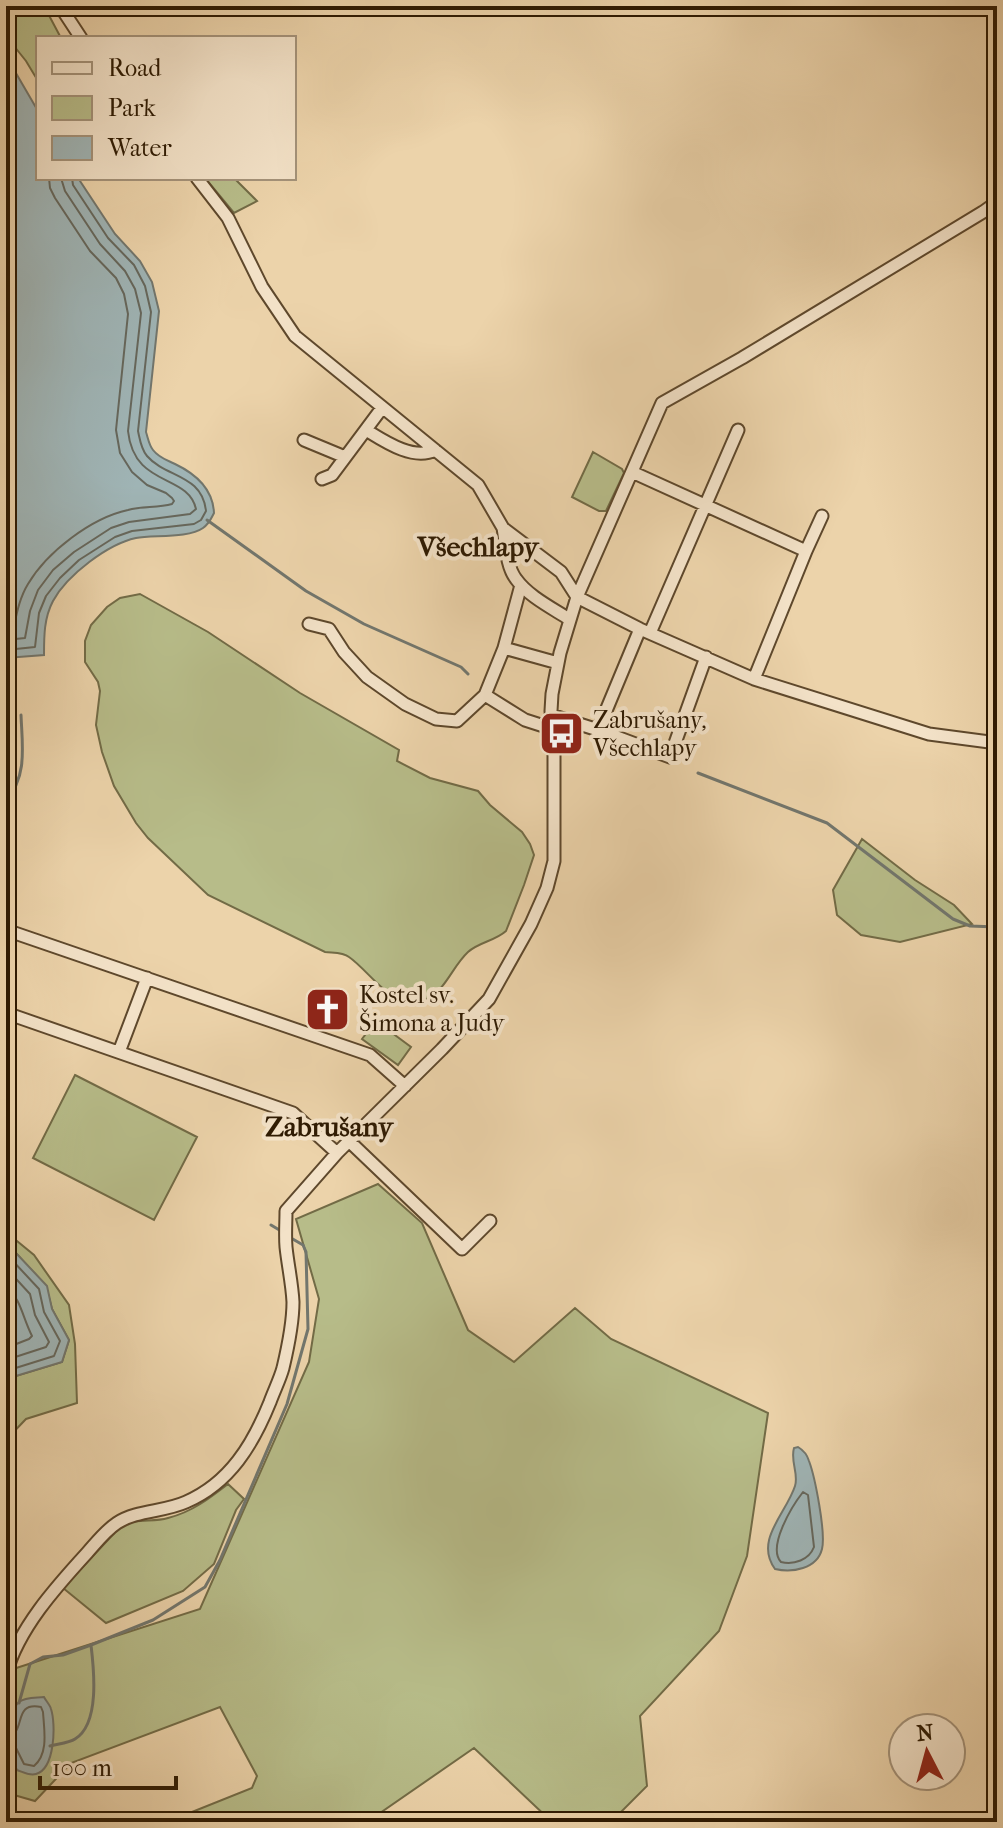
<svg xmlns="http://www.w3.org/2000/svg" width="1003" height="1828" font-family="'IM FELL French Canon',serif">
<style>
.green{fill:#b7bc89;stroke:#726b46;stroke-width:2}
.water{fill:#9fb4b5;stroke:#72766d;stroke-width:2}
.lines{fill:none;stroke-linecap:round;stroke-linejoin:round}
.shore{stroke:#66675c;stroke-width:2}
.stream{stroke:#72766d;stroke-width:3}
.minor-casing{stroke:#5e482c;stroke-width:15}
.minor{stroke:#f3e2c8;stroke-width:11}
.labels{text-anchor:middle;stroke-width:8;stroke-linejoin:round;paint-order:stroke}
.poi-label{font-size:24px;fill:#2e1a02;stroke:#f3e2c8;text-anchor:start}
.quarter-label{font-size:28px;font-weight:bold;fill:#2e1a02;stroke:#f3e2c8}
</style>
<rect width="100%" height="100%" fill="#ecd3aa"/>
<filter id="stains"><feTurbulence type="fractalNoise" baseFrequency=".0025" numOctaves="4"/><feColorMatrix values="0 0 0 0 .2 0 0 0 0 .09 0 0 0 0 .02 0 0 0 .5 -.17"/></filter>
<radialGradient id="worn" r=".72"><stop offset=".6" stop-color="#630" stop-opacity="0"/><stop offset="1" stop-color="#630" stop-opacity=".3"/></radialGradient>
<!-- green -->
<path class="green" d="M6,6H44L61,38H38V81L26,61L6,36Z
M205,178H234L257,201L234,213Z
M593,452L622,469L624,473L606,511H599L572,497Z
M140,594L208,632L300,693L399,750L397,761L430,778L478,791L490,805L522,832L530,844L534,855L524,885L506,931C495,941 479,942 468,952C452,967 447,988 427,999C396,1016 371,972 349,957C343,952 333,953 325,952L208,895L148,838L136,823L114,786L102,752L96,725L100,691L98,682L85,662V641L91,625L107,607L120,598Z
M862,839L915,880L954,905L972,924L900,942L861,935L837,915L833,890Z
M376,1021L411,1047L398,1065L362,1039Z
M75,1075L197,1137L154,1220L33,1158Z
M378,1184L422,1223L468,1330L514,1362L575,1308L611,1339L768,1413L747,1556L719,1631L640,1716L647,1786L611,1822H552L474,1748L367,1822H167L252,1788L257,1776L220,1707L71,1763L35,1801L7,1793L10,1670L200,1609L309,1362L319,1299L296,1219Z
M6,1232L34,1255L69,1305L75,1344L77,1403L26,1419L6,1440V1379L62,1362L69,1340L52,1309L46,1286L16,1253L6,1249Z
M228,1484L244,1499L236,1510L214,1564L183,1591L106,1623L63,1588L120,1527C137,1517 151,1523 168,1518C192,1512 210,1498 228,1484Z"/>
<!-- water -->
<path class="water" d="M6,56L38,111V178H78L115,234L140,261L152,282L159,311L146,432C148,438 149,445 153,450C159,458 167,460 175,464C196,474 213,490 214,513C211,519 209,524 203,528C189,538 154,535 136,538C108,544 67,575 53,601C44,618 44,636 44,655L6,658Z
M6,1249L16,1253L47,1286L52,1309L69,1340L62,1362L6,1379Z
M798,1447C803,1450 807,1454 809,1461C815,1477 826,1533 822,1549C817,1569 792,1573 775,1569C754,1540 786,1514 795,1486C799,1474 790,1461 794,1448Z
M44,1697C46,1701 50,1705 51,1709C56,1724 55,1769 36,1774C29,1776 23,1772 17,1770C15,1766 13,1763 11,1759C7,1746 8,1711 19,1702C25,1697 37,1698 44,1697Z"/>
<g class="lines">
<!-- shore -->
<path class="shore" d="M6,628L14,626C17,612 20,597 28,584C47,552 91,518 128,510C142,506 157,508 172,504L174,501L172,498L166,493L147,485L132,472L120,453L116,430L128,314L124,294L116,278L90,251L55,198L50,188L49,178
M6,640L25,638L30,611L38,590L53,570L74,552L111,528L129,522L190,514L196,509C188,473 134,488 128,431L141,313L135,289L125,271L100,244L65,191L61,178
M6,650L35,647L39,613L46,596L60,578L79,560L115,537L132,531L194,524L201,520L206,511C202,474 166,478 147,456C141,449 140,440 138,431L151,312L145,286L134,265L108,238L73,185L72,178
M6,1257L11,1259L39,1289L44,1312L60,1341L54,1356L6,1371
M6,1268L30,1294L35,1315L49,1342L46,1347L6,1360
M6,1285C22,1302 22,1316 32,1336L29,1339L6,1348
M803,1492L808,1495L814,1547C809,1560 794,1565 781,1562C767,1547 792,1506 803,1492Z
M6,1737C28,1734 11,1701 41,1707L43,1712C44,1729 49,1754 34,1766L24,1764L16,1748L6,1745"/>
<!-- stream -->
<path class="stream" d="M207,520L306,591L364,624L461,667L468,674
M698,773L827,823L953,919L970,926L997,927
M6,799C28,778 22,743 21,715
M271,1225L281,1231
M19,1703L30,1664L43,1657L63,1655L91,1645
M50,1746C57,1744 69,1743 75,1739C100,1724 94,1670 91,1645L153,1620L205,1587L220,1560L287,1404L308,1329L306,1252L303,1245L291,1238"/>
<defs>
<path id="minor" d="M60,6L81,38
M197,178L228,218L262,287L295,336L478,485L503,528L561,572L577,597L640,629L754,679L929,734L997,743
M366,430C384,441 413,461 435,450
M304,440L345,457
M632,472L806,551L754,679
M322,479L332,475L382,408
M503,528C506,544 506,566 516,579C528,596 552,608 569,619
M806,551L822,516
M521,585L504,648L558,663
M309,624L329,629L344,652L367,677L405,704L436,719L457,721L485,695
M650,633L738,430
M504,648L485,695L525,720L553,729
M551,715L598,730L670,757L706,657
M598,730L640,629
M6,930L370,1055L405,1086
M6,1013L293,1113L337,1153
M119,1052L147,978
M349,1141L462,1249L490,1221
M6,1674C18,1629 56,1587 87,1553C96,1543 105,1531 117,1523C137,1510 164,1512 186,1502C230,1483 253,1444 270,1402C274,1391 280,1379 283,1368C288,1347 293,1323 293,1302C292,1283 288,1266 286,1247C285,1235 286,1223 286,1211L337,1153L442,1049L489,999L531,924L547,888L554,861V740L551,711L552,694L560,653L577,597L662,403L742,358L983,212L997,202"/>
</defs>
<!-- minor casing -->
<use href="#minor" class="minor-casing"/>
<!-- minor -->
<use href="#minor" class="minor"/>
</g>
<!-- icons -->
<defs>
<symbol id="bus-square" viewBox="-11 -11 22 22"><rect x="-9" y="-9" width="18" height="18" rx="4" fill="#8f2418" stroke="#f3e2c8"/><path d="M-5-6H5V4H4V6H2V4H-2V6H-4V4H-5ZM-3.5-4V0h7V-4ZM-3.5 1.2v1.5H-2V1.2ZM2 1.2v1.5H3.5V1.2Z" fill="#fff"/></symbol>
<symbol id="church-square" viewBox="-11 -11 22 22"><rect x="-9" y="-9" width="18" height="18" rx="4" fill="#8f2418" stroke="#f3e2c8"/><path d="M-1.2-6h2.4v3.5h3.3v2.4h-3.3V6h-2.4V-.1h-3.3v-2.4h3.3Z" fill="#fff"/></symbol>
</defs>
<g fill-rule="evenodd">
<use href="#bus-square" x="536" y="708" width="51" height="51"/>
<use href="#church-square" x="302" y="984" width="51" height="51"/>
</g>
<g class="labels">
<!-- poi labels -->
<g class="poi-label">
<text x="593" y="728">Zabrušany,<tspan x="593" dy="28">Všechlapy</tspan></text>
<text x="359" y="1003">Kostel sv.<tspan x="359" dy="28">Šimona a Judy</tspan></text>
</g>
<!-- quarter labels -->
<g class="quarter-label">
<text x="478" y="556">Všechlapy</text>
<text x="329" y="1136">Zabrušany</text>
</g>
</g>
<!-- margin -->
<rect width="1003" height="1828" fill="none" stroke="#ecd3aa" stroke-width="32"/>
<rect x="8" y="8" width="987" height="1812" fill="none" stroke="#2e1a02" stroke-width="4"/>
<rect x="16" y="16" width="971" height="1796" fill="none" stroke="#2e1a02" stroke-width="2"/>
<!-- legend -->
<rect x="36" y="36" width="260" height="144" fill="#f3e2c8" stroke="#a49279" stroke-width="2"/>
<rect x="52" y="62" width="40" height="12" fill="#f3e2c8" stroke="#a49279" stroke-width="2"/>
<text x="108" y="76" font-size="24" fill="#2e1a02">Road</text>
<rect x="52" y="96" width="40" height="24" fill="#b7bc89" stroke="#a49279" stroke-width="2"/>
<text x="108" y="116" font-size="24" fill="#2e1a02">Park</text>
<rect x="52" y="136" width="40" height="24" fill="#9fb4b5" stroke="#a49279" stroke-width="2"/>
<text x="108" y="156" font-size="24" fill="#2e1a02">Water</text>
<!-- north arrow -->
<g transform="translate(927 1752) rotate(354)"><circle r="38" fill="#f3e2c8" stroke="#a49279" stroke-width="2"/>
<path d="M0-6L14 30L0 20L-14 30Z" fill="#8f2418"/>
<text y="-12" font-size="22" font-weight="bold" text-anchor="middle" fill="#2e1a02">N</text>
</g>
<!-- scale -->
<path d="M40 1776v12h136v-12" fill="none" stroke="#2e1a02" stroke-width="4"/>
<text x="52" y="1776" font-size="24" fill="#2e1a02" stroke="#f3e2c8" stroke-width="6" paint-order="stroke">100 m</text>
<rect width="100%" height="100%" filter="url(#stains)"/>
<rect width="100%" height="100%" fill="url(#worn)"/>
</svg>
